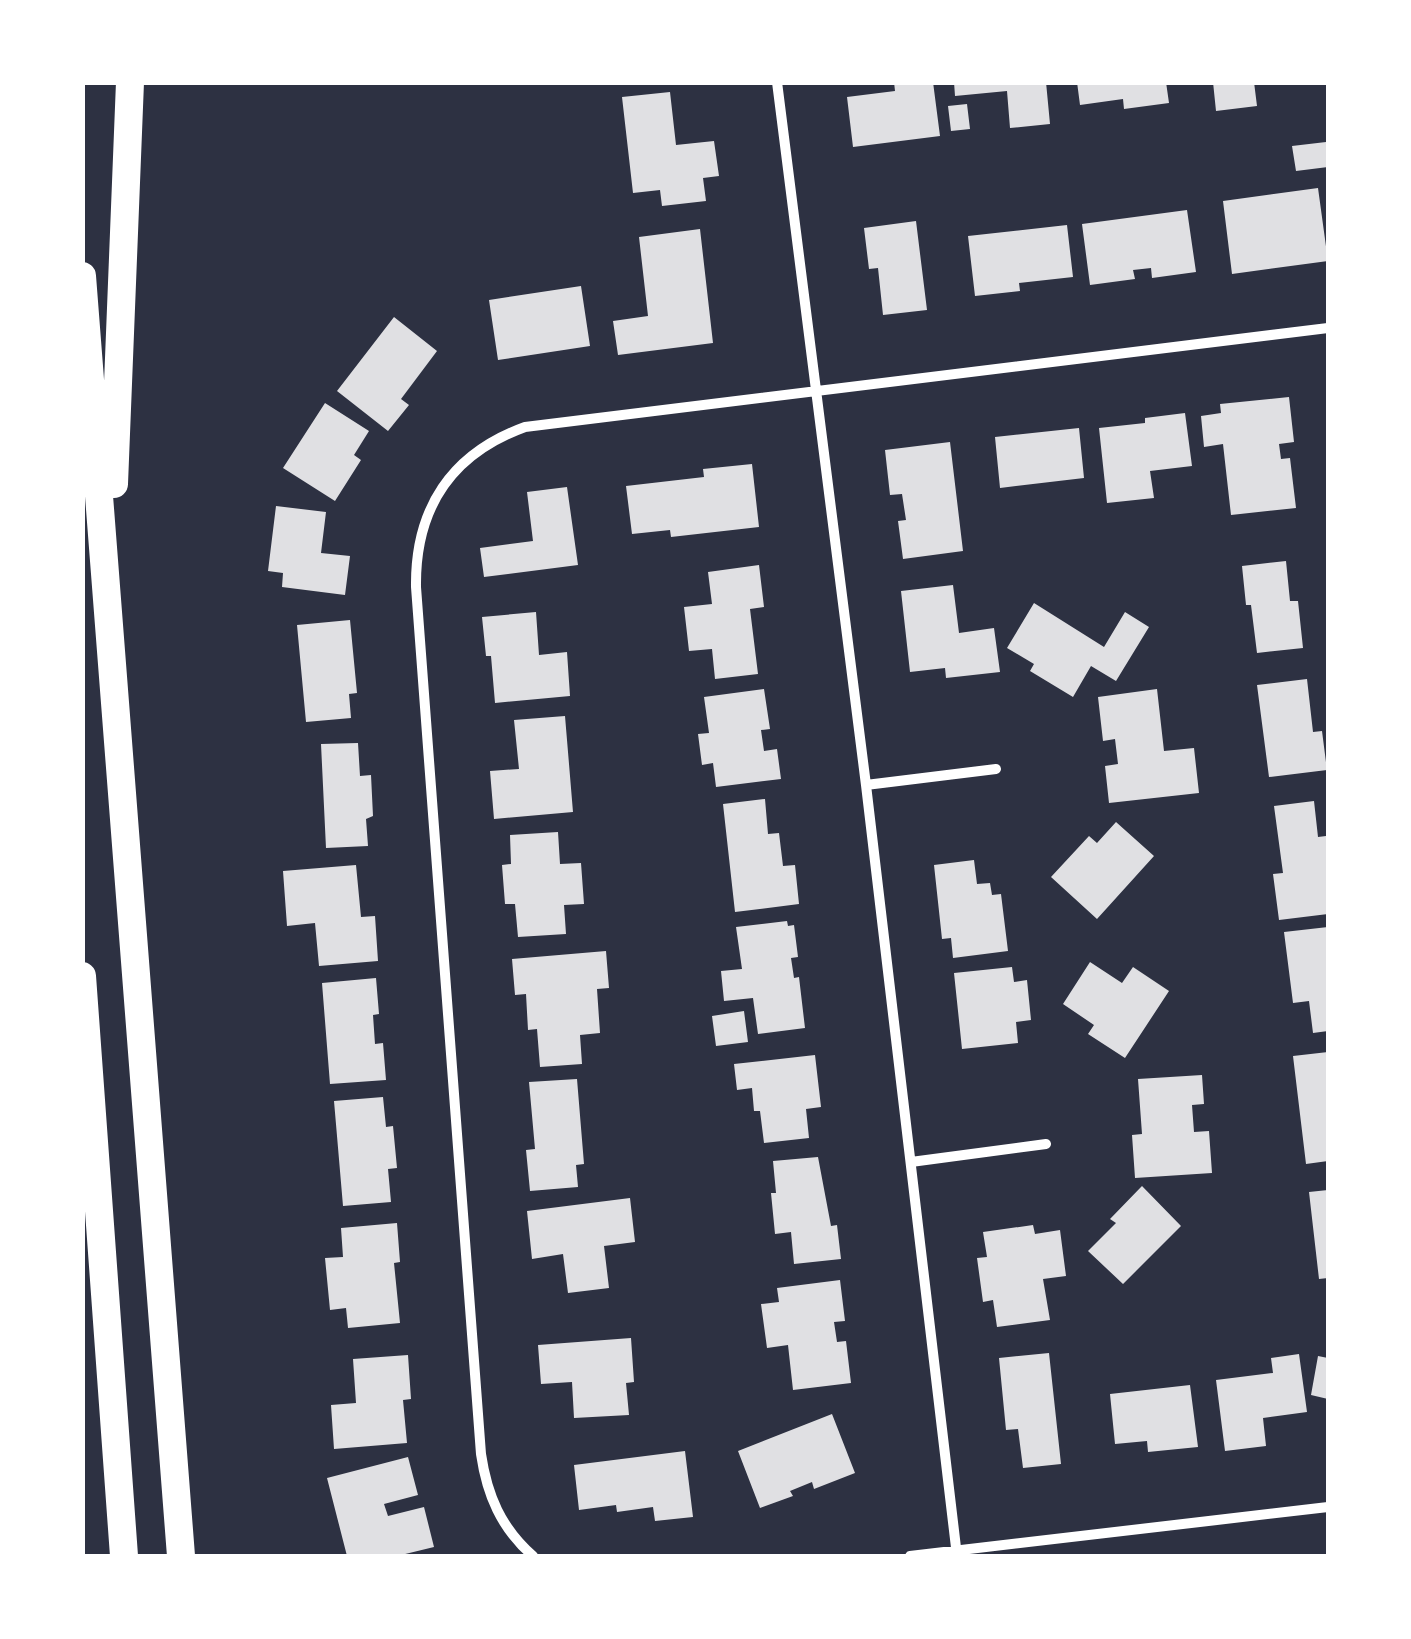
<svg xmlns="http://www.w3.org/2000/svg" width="1411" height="1639" font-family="'Alegreya Sans',sans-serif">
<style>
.building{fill:#e0e0e3}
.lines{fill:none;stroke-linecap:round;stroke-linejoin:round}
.minor{stroke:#fff;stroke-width:10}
.motorway{stroke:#fff;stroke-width:28}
</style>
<rect width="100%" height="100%" fill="#2d3142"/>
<!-- building -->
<path class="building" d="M894,82H933L940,136L853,147L847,97L895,91Z
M954,82H1046L1050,124L1010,128L1007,91L955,96Z
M1077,82H1166L1169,103L1124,109L1123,99L1080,105Z
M1213,82H1254L1257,106L1216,111Z
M670,92L676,145L714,141L719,176L703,178L706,201L662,206L660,190L633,193L622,97Z
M967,104L970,129L951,131L948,106Z
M1326,142L1328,167L1296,171L1292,146Z
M1318,188L1328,261L1232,274L1223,201Z
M1187,210L1196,272L1152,278L1151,268L1133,270L1135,279L1090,285L1082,224Z
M916,221L927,310L883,315L878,268L869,269L864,228Z
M1067,225L1073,277L1019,283L1020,291L975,296L968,236Z
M700,229L713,343L618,355L613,321L648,316L639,237Z
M581,286L590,346L498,360L489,300Z
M394,317L437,351L401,399L409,405L388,431L337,391Z
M1289,397L1294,442L1279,444L1281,459L1290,458L1296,508L1231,515L1223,444L1204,447L1201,416L1221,413L1220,404Z
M325,403L369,431L354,455L361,460L335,501L283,468Z
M1185,413L1192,466L1150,471L1154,498L1107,503L1099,428L1145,423V418Z
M1079,428L1084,478L1000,488L995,437Z
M950,442L963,551L903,559L898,521L906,520L902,494L890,495L885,450Z
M752,464L759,527L671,537L670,530L632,534L626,486L704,477L703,469Z
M567,487L578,565L484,577L480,548L533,541L527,492Z
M276,506L326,512L321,553L350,556L345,595L282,587L283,573L268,571Z
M1286,561L1290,601H1298L1303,648L1257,653L1251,605H1246L1242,566Z
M759,565L764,607L750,609L758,674L715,679L712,649L689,651L684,607L712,604L708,572Z
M953,585L959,633L994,628L1000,672L946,678L945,668L910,672L901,591Z
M1034,603L1104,647L1125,612L1149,627L1116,681L1091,666L1073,697L1030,671L1034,664L1007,648Z
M536,612L539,655L567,652L570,696L495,703L491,656H486L482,617Z
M350,620L357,693L349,694L351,718L306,722L297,625Z
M1307,679L1313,732L1322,731L1327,770L1269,777L1257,685Z
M764,689L770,729L761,730L764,751L777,749L781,779L716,787L713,763L702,765L698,734L709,733L704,697Z
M1157,689L1164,751L1194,748L1199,793L1109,803L1105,766L1118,764L1115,739L1103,741L1098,697Z
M565,716L573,812L494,819L490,771L519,769L514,720Z
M358,743L360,776L371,775L373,816L366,819L368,846L326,848L321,744Z
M765,799L768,834L779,833L783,866L795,865L799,904L735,912L723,804Z
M1314,801L1318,837L1326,836L1328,914L1279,920L1273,874L1283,873L1274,806Z
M1116,822L1154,856L1097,919L1051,877L1089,836L1097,843Z
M558,832L560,864L581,863L584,904L564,905L566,934L518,937L515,904H505L502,865L511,864L510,835Z
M974,860L977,884L990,883L992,895L1001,894L1008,951L953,958L951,938L942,939L934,865Z
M356,865L361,917L375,916L378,961L319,966L315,923L287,926L283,871Z
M787,921L788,926L794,925L798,957L791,958L794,978L799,977L805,1028L758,1034L753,998L724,1001L721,971L742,969L736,927Z
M1328,927V1031L1313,1033L1309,1001L1293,1003L1284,932Z
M606,951L609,988L597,989L600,1033L580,1035L582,1064L540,1067L537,1029L528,1030L526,994L515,995L512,959Z
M1090,962L1122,983L1133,967L1169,991L1125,1058L1088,1034L1094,1025L1063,1004Z
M1012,967L1014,982L1027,980L1031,1020L1016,1022L1018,1043L962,1049L954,973Z
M376,978L379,1014L373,1015L375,1044L383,1043L386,1080L330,1084L322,983Z
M744,1011L748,1042L716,1046L712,1016Z
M1328,1052V1161L1306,1164L1293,1056Z
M815,1055L821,1107L806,1109L809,1138L764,1143L760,1111H754L752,1088L737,1090L734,1064Z
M1202,1075L1204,1104L1192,1105L1194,1132L1209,1131L1212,1173L1135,1178L1132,1135L1142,1134L1138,1079Z
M577,1079L584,1164L576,1165L578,1187L530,1191L526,1150L535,1149L529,1082Z
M383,1097L386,1127L393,1126L397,1168L388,1169L391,1202L343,1206L334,1101Z
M818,1157L831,1226L837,1225L841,1259L794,1264L791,1232L775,1234L771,1193H776L773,1161Z
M1142,1186L1181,1226L1123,1284L1088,1251L1116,1223L1110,1219Z
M1328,1190V1278L1319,1279L1309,1192Z
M630,1198L635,1242L604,1246L609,1288L568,1293L563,1254L532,1259L527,1211Z
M397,1223L400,1262L394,1263L400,1323L348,1328L346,1308L330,1310L325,1258L343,1257L341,1228Z
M1033,1225L1035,1234L1060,1230L1066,1276L1043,1279L1050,1320L997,1327L993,1300L983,1302L977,1258L987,1257L983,1232Z
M840,1280L845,1321L834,1322L837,1342L846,1341L851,1383L793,1390L788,1345L767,1348L761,1304L779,1302L777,1288Z
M631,1338L634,1382L626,1383L629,1415L574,1418L572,1382L541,1384L538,1345Z
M1049,1353L1061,1464L1023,1468L1018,1429L1006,1430L999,1358Z
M1299,1354L1307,1412L1263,1418L1266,1446L1225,1451L1216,1380L1273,1373L1271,1358Z
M408,1355L411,1399L403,1400L407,1443L334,1449L331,1405L356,1403L353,1359Z
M1318,1356L1328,1358V1399L1311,1395Z
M1190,1385L1198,1447L1148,1452L1147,1441L1115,1444L1110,1394Z
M832,1414L855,1473L814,1489L812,1482L790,1491L793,1496L760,1508L738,1451Z
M685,1451L693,1517L655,1521L653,1507L617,1512L616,1505L579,1510L574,1465Z
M408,1457L418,1495L384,1504L388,1516L424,1507L434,1547L397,1556H347L327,1478Z"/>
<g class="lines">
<!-- minor -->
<path class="minor" d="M777,82L866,785L957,1556
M866,785L996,769
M911,1162L1046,1144
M533,1556C501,1528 487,1495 481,1454L416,587C415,509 451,454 525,427L1328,328
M910,1556L1328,1507"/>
<!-- motorway -->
<path class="motorway" d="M82,276L181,1556
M114,484L130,82
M82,976L124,1556"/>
</g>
<!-- border -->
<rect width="1411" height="1639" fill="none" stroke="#ffffff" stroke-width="170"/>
</svg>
